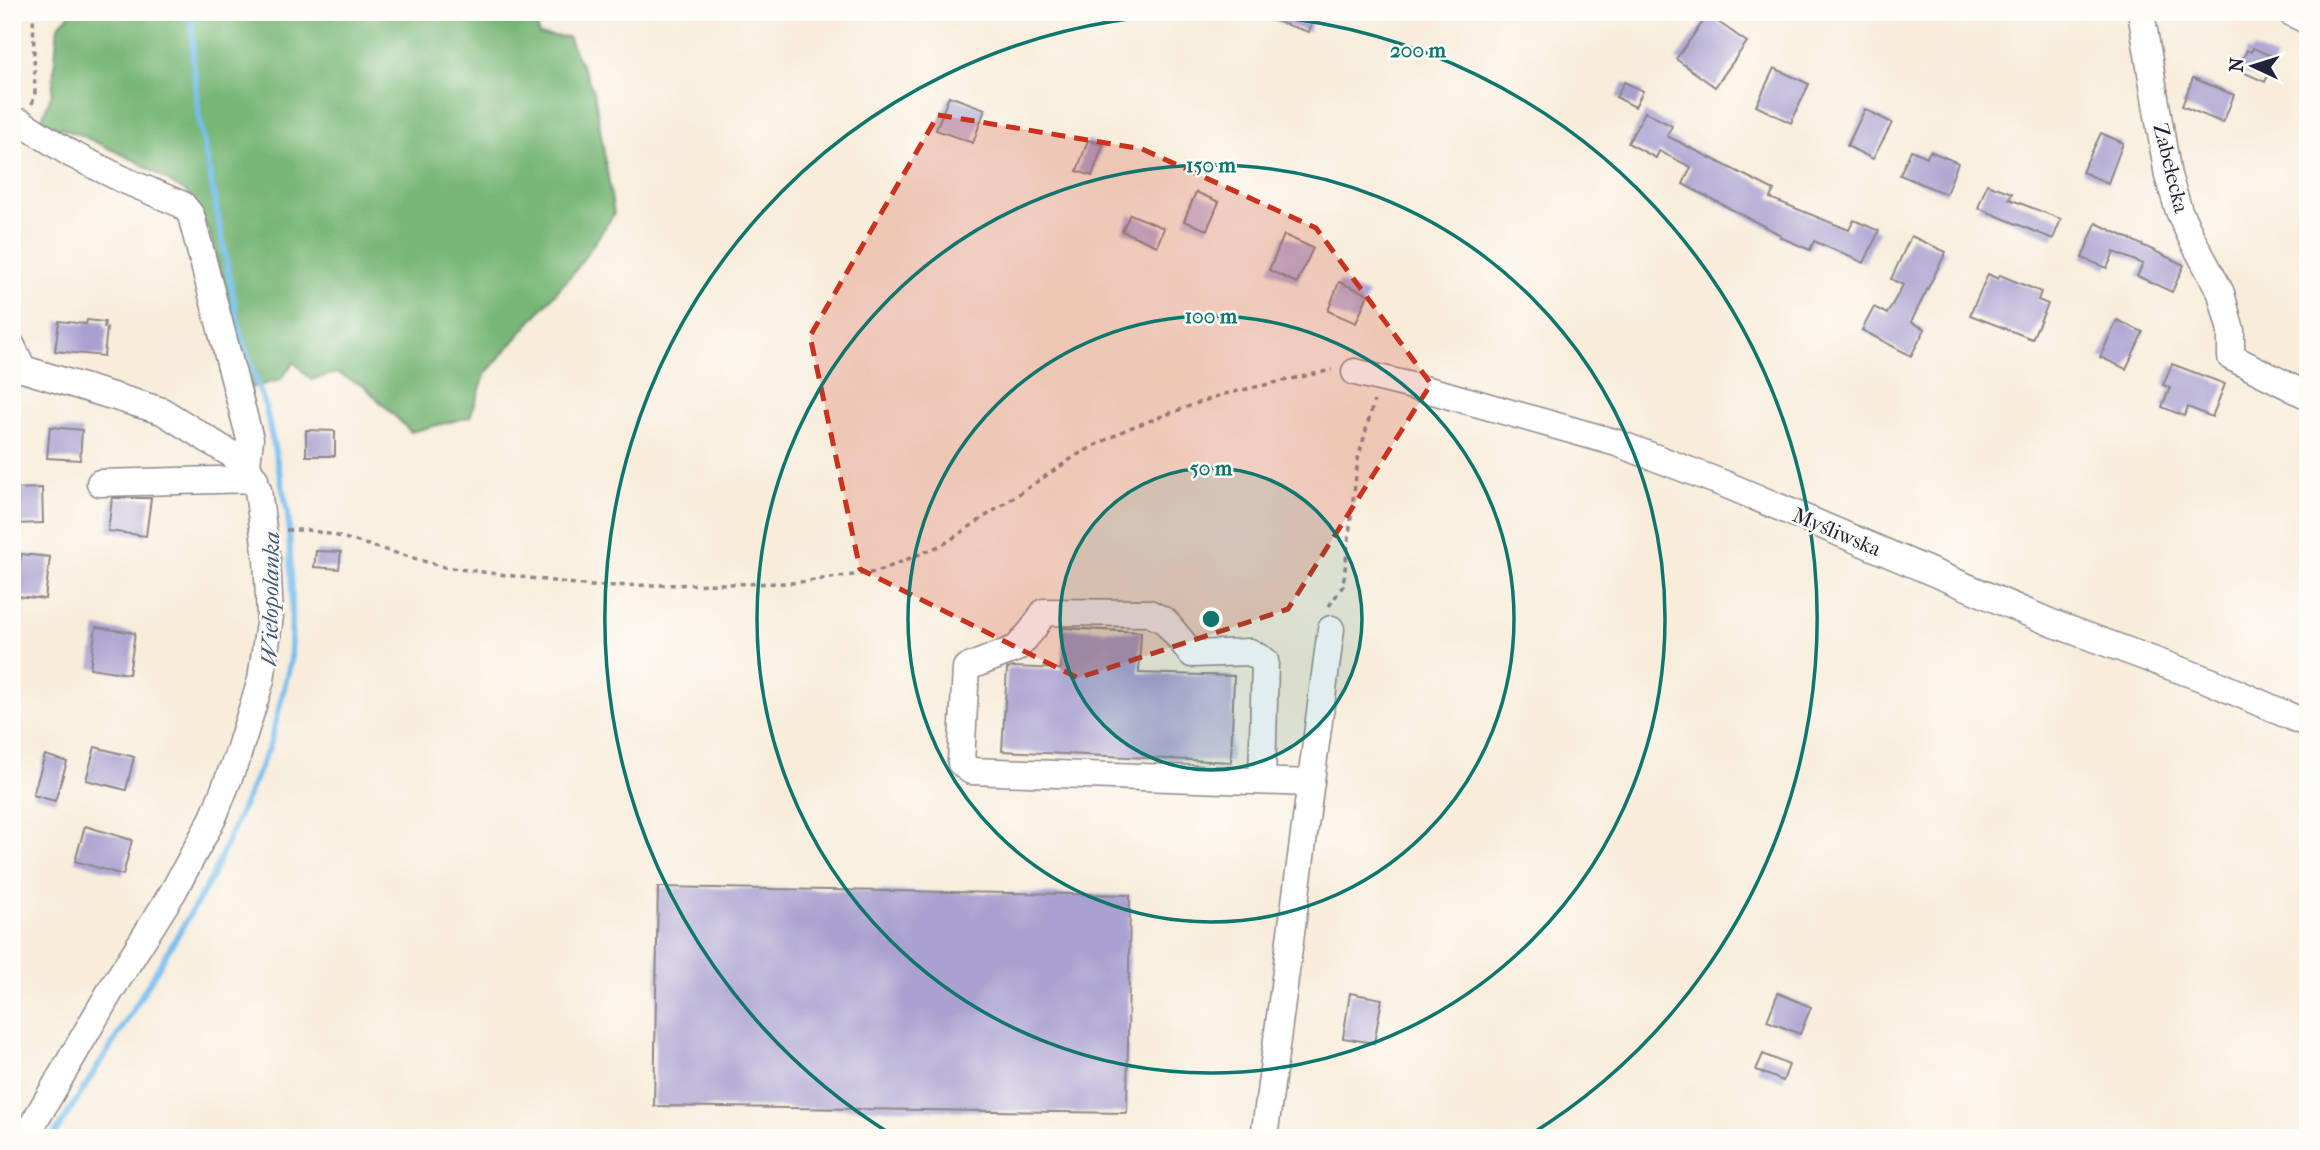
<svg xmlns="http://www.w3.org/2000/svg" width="2320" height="1150" font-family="'IM FELL French Canon',serif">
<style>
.forest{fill:#77b676;stroke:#4c6c58;stroke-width:2}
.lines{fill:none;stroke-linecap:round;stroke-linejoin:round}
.stream{stroke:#75bded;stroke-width:6}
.building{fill:#aaa1d0}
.minor-casing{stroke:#8d878a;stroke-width:29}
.path{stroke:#8d878a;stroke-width:3.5;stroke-dasharray:5 5;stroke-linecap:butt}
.minor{stroke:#fff;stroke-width:26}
.marked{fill:#c8321e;fill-opacity:0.2;stroke:#c8321e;stroke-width:5;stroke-dasharray:14 9;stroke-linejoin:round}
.ring{fill:none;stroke:#0f766e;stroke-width:3.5}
.labels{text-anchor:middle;stroke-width:5;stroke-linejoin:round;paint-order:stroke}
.street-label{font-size:21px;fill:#22223b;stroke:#fdfcf7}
.water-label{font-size:23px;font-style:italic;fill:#3f5879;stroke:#fdfcf7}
.centre{fill:#0f766e;stroke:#fdfcf7;stroke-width:3.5}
.ring-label{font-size:21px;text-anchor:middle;font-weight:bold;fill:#0f766e;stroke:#fdfcf7;stroke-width:5;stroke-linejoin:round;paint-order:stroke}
</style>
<rect width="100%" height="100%" fill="#fdfcf7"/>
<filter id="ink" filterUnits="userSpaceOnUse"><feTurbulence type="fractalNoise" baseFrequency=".0143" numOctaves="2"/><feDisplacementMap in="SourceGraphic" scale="14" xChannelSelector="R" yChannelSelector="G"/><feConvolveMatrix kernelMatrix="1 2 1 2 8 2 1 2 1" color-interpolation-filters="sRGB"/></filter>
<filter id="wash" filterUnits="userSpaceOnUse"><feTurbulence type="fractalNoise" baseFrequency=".00686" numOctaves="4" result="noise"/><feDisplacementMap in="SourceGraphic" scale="28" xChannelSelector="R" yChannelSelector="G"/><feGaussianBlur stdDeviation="1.57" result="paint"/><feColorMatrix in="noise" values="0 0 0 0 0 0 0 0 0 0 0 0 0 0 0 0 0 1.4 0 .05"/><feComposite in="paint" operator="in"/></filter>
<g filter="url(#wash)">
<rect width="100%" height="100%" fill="#f8ecda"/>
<!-- forest -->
<path class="forest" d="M72,12H534L539,35L568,37L594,92L614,214L575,271L486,373L470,417L411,432L364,386L337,373L311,380L294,362L280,380L250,388L209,231L187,193L136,161L83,136L41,121L52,93L58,26Z"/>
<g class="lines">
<!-- stream -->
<path class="stream" d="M52,1138L115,1040L211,879L270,745L291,660L292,593L288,512L265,405L241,338L199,118L193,59L192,12"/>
</g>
<g id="blocks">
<!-- building -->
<path class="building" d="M1258,12H1315L1309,32L1257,15Z
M1708,15L1747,42L1715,87L1676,59Z
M2253,48L2276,58L2265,82L2238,70L2247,50L2251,52Z
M1774,68L1809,84L1791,123L1756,106Z
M2193,78L2234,95L2223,123L2182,106Z
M1624,82L1643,91L1635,107L1616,97Z
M949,96L985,109L973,143L936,130Z
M1865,109L1892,123L1873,159L1847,146Z
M1645,112L1672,126L1667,136L1774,190L1770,198L1849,230L1854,220L1879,231L1864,263L1814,241L1810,250L1780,237L1781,235L1683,184L1691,167L1659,151L1656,158L1628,143Z
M2101,133L2123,143L2108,183L2082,172Z
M1088,140L1103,145L1092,176L1077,171Z
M1911,150L1927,157L1930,151L1958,163L1946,194L1900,175Z
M1987,184L2012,193L2009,199L2061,219L2053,239L1978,208Z
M1196,192L1219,202L1207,230L1184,221Z
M1130,214L1164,228L1157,246L1122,231Z
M2096,223L2184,265L2172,292L2137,276L2143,264L2114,252L2107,268L2082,258Z
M1284,235L1313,248L1297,283L1269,270Z
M1911,236L1946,252L1911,322L1925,329L1911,356L1862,330L1874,307L1887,314L1903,285L1891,279Z
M1988,274L1998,279L2000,275L2041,292L2038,300L2048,304L2032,339L1970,315Z
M1339,282L1368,294L1356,323L1328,311Z
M87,320L105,322L104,327L107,328L104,356L55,351L59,321L86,324Z
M2117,320L2143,332L2126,369L2100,357Z
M2172,364L2225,384L2212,417L2188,407L2184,416L2162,407L2170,388L2163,385Z
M50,427L82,430L80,460L47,458Z
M306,430L335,431V456H306Z
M42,488L43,523L12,524V489Z
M112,498H151L146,536L108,531Z
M316,551L341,552L339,569L314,567Z
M21,554L50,557L45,599L17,596Z
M96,627L135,633L129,674L90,668Z
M1063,628L1141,632L1139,673L1234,676L1231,762L1002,751L1007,669L1013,667L1061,669Z
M95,747L134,757L126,790L86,780Z
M45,755L67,762L55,801L33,795Z
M85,826L132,840L123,875L75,861Z
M658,887L1130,895L1127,1113L654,1106Z
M1350,993L1382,999L1374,1043L1343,1038Z
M1778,993L1811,1007L1800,1034L1767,1021Z
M1763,1054L1789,1065L1783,1081L1756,1070Z"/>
</g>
</g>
<g filter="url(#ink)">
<use href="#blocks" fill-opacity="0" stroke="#8d878a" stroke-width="2"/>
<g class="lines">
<defs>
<path id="minor" d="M2141,12L2168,176L2179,211L2192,239L2221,293L2231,331V357L2308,396
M2290,12L2308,21
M12,120L22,123L71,154L124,180L183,205L191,215L193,223L250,439L247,464
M12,346L23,369L162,411L247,464L258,490L267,559L270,616L261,680L237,757L213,818L173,892L111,990L25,1138
M1355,372L1440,393L1617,443L1727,485L2052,623L2210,681L2308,724
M100,483L255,479
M1262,781L1265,661L1250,652L1192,654L1165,621L1149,613L1044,612L1033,629L1017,648L966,668L961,763L971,771L1311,783
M1264,1138L1331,629"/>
</defs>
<!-- minor casing -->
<use href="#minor" class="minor-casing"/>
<!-- path -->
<path class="path" d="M32,104L35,93L33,12
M286,530H308L334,535L444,567L591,586L792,583L877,572L944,544L1077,455L1127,429L1220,395L1332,370
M1329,606L1343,586L1358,459L1374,401"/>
<!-- minor -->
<use href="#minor" class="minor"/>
</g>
</g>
<!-- marked area -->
<path class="marked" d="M938,115L1142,149L1316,228L1431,384L1288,609L1078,678L860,569L810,336Z"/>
<!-- distance rings -->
<circle cx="1211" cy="619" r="151" fill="#0f766e" fill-opacity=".12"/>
<g class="ring">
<circle cx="1211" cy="619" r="151"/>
<circle cx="1211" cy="619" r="303"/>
<circle cx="1211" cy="619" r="454"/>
<path d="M894 1136A606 606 0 1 1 1528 1136"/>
</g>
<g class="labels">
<!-- street labels -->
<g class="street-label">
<text transform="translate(2171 168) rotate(76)" y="7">Zabełecka</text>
<text transform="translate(1837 532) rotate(23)" y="7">Myśliwska</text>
</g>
<!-- water labels -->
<g class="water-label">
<text transform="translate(270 599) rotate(-89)" y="8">Wielopolanka</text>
</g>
</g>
<circle cx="1211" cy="619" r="10" class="centre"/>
<g class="ring-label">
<text x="1418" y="57">200 m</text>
<text x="1211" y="172">150 m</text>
<text x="1211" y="323">100 m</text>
<text x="1211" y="475">50 m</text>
</g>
<!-- margin -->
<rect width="2320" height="1150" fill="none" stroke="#fdfcf7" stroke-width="42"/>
<!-- north arrow -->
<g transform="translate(2253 66) rotate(274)" stroke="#fdfcf7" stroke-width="5" paint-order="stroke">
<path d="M0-5L12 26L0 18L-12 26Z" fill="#22223b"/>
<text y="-10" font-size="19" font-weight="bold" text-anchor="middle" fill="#22223b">N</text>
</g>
</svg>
